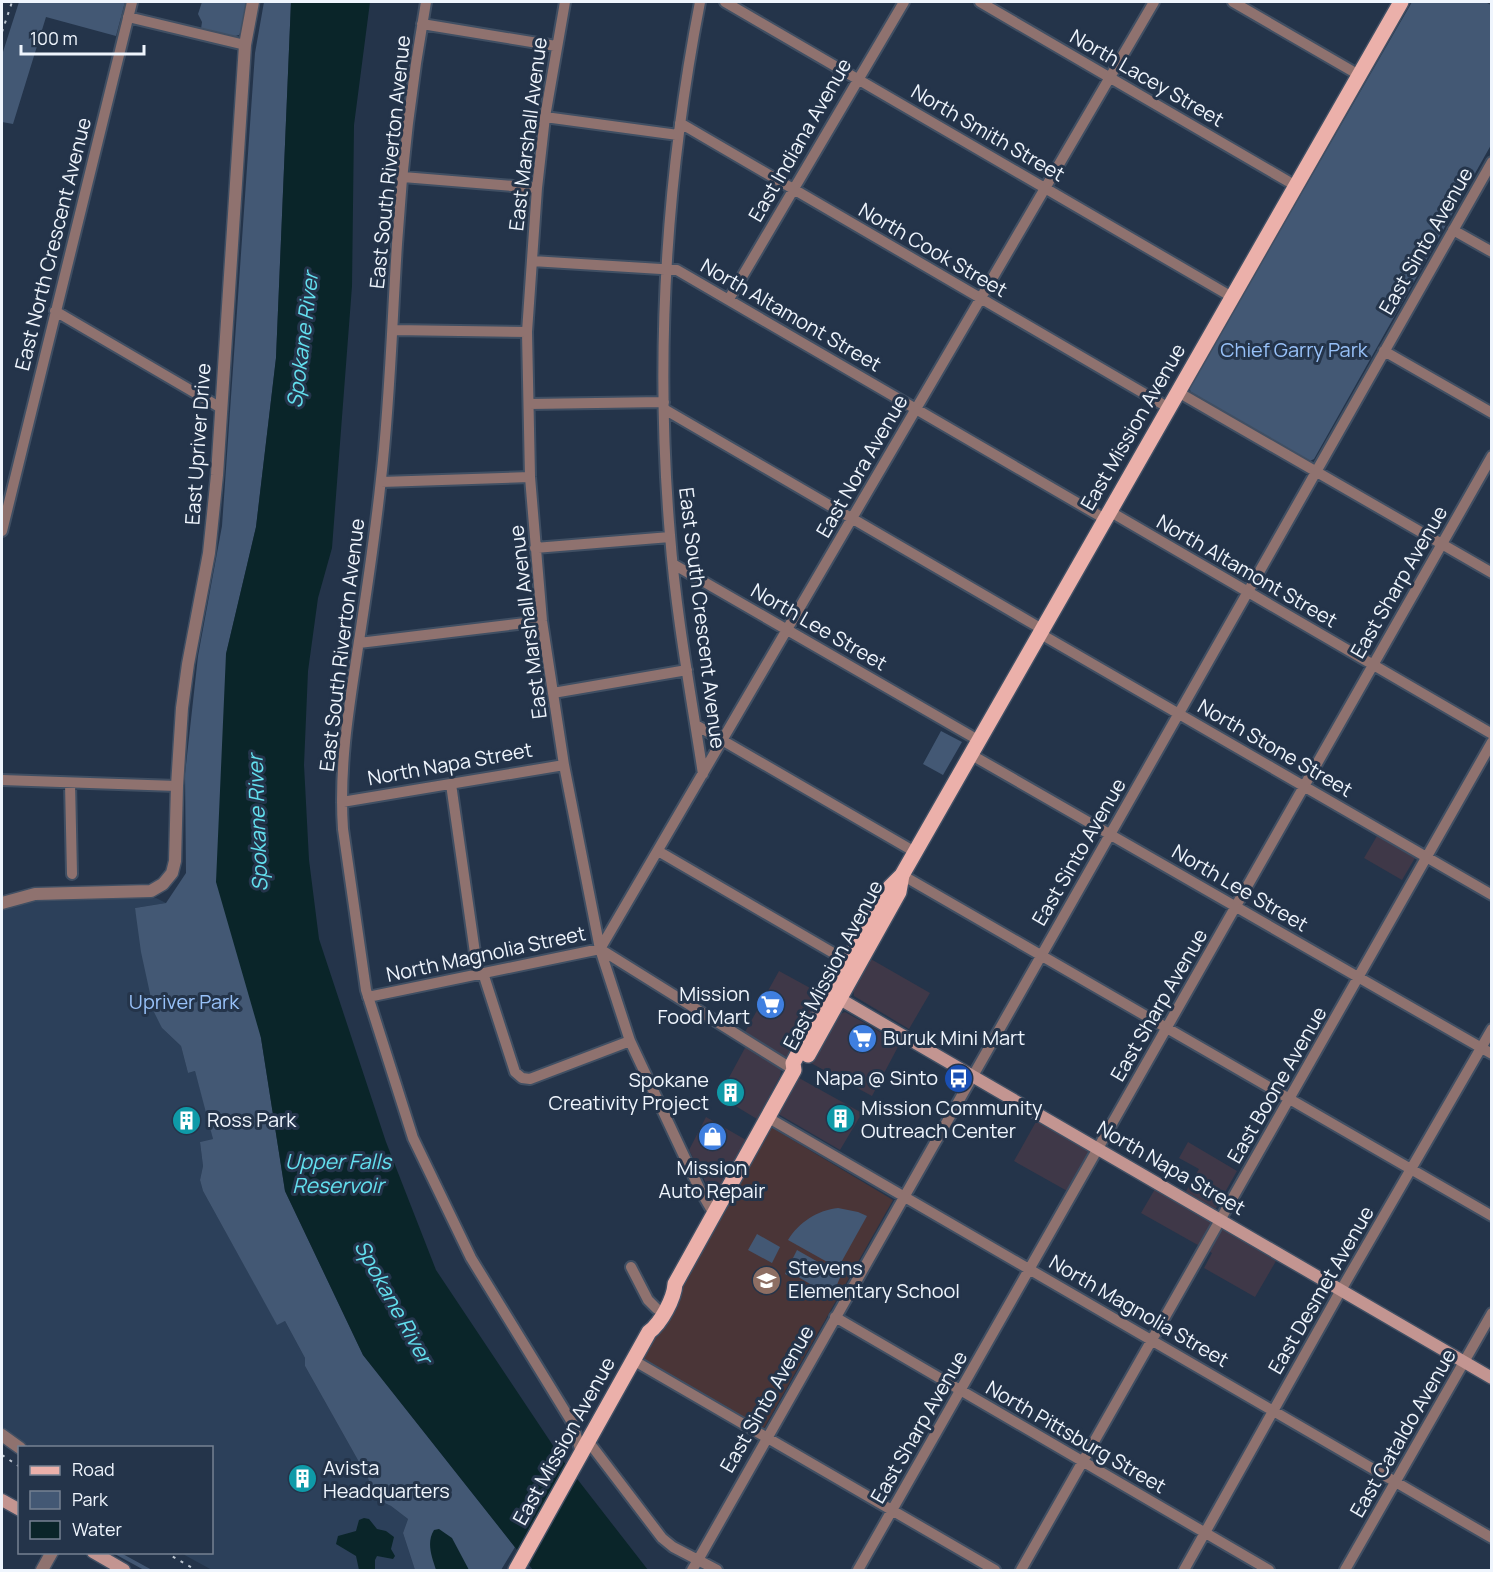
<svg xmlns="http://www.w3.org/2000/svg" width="1493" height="1572" font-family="Manrope,sans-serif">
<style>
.commercial{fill:#3f3848}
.built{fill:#2c405a}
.education{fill:#4a3537}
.green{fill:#435874}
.water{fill:#0a2529}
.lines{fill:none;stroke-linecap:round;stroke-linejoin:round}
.minor-casing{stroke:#404f63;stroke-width:14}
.tertiary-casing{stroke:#404f63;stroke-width:15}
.secondary-casing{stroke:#404f63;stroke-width:15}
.primary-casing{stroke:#404f63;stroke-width:18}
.minor{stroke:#8f726f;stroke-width:10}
.tertiary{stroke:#8f726f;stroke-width:12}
.secondary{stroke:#c39591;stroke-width:12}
.primary{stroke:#ebb0aa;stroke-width:15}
.rail{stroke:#bcc5d0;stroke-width:2;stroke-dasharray:3 6;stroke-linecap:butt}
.labels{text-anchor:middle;stroke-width:6;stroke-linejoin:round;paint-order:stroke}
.street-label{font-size:20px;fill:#eff5fd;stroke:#24344a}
.park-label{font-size:20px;fill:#98c1f8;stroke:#24344a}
.poi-label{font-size:20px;fill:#eff5fd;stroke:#24344a;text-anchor:start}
.water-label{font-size:21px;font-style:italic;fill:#63e0ef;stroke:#24344a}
</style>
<rect width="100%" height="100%" fill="#24344a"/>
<!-- commercial -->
<path class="commercial" d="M1377,836L1415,858L1402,880L1364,858Z
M869,958L930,993L909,1029L854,996L853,987Z
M779,971L823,995L790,1055L786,1057L745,1032Z
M845,1012L900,1043L872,1096L809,1062L838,1015Z
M746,1046L781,1069L780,1076L757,1119L719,1096Z
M799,1078L862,1113L840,1150L780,1115L779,1112Z
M706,1117L746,1140L719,1191L714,1193L709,1189L689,1150Z
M1037,1120L1091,1151L1069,1192L1014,1161Z
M1188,1142L1237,1171L1215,1210L1185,1193L1199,1169L1179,1158Z
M1155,1189L1276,1261L1255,1297L1204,1268L1212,1253L1141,1213Z"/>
<!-- built -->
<path class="built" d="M156,898L166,903L135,908L162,1028L181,1046L188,1073L195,1071L207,1112L213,1139L200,1142L203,1166L200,1180L203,1191L277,1324L285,1321L305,1358V1366L368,1478L374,1498L391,1506L408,1519L403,1533L415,1570H212L181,1553L212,1552V1448L30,1447L2,1427V910L30,901Z"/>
<!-- education -->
<path class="education" d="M771,1127L893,1200L763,1430L642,1360Z"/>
<!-- green -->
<path class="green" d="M19,2H125L116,36L46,17L13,124L2,122V124V55Z
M202,2H247L242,29L239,35L232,37L201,29L202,22L198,14Z
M264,2H291L276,358L256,527L226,654L261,1038L285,1191L363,1355L515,1547L501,1570H415L403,1533L408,1519L391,1506L374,1498L368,1478L305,1366V1358L285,1321L277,1325L203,1191L200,1180L203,1166L200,1142L213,1139L195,1071L188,1073L181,1046L162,1028L154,1012L141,952L135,908L166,903L186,873L185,774L198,656L222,526L255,53Z
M1412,2H1485L1491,5V145L1314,459L1310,461L1191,392L1189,388Z
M941,731L962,742L943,775L923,764Z
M838,1208L858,1212L867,1216L838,1268L788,1240C799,1222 818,1210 838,1208Z
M757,1234L780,1247L772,1263L748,1250Z
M797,1250L841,1275L832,1297L795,1275L792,1277L785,1274Z
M113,1553H121L152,1570H144Z"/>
<!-- water -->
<path class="water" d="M291,2H370L354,125L352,286L332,548L318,598L308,671L304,765L309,860L319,939L386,1142L436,1270L564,1462L648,1570H533L363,1355L285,1191L261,1038L216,882L226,654L256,527L276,358Z
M364,1518L369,1519L377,1529L386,1531L394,1537L391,1549L395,1556L393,1559L377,1556L375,1560V1570H359L356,1556L336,1544L338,1536L356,1531L359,1520Z
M439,1529L452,1538L469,1570H436C432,1557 426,1543 434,1530Z"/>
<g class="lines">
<defs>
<path id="minor" d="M426,2C412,81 402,163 397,244C392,323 390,401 381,479C375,537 366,596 357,654C348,712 339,770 343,829L366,990L413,1138L471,1258L573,1424L581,1453
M565,2L545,117L537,188L527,332L530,477L542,621L564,765L600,949L630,1041L700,1190L714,1214
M700,2C666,177 655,357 670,535C676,615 691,695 703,774
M725,2L1232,297
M980,2L1296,186
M1233,2L1359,75
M128,17L245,45
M422,24L556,46
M545,117L678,135
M680,123L1169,408
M403,177L537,188
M1453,230L1492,252
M532,261L677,270L1105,519
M729,299L904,2
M55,311L221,408
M393,330L527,332
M1384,351L1492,413
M1178,392L1492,573
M529,404L664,402
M664,409L1042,629
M381,482L530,477
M1109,511L1492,734
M2,531L132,2
M535,548L670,537
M673,564L978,740
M1039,633L1492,895
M359,643L542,621
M553,693L687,670
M696,725L915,852
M970,754L1492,1054
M2,780L177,786
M70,783L72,874
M451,784L478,974
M342,802L564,765
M658,851L847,961
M902,875L1492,1216
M600,949L1154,2
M483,973L515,1072L522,1078L530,1079L630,1041
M368,997L600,949L794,1070
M767,1117L1492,1538
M631,1267L648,1300L657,1309
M835,1317L1269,1570
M633,1360L995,1570
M588,1441L662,1538L673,1547L698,1560L692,1570
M717,1570L698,1560L1492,162
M858,1570L1492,456
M1021,1570L1492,742
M1184,1570L1341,1290L1492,1029
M1345,1570L1492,1313"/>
<path id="tertiary" d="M2,903L35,894L151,891L163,884L172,873L175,861L177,786L182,708L188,664L209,553L217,475L245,45L253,2
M2,1435L20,1448
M42,1570L52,1552"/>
<path id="secondary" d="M833,995L1492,1378
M2,1500L20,1510
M93,1552L124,1570"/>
<path id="primary" d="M808,1055L899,892L902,875
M516,1570L649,1332C661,1323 674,1299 675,1284L794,1070L793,1063L867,926L890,887L902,875L1401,2"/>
</defs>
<!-- minor casing -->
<use href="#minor" class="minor-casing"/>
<!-- tertiary casing -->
<use href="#tertiary" class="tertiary-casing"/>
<!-- secondary casing -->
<use href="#secondary" class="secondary-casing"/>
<!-- primary casing -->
<use href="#primary" class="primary-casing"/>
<!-- minor -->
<use href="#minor" class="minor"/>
<!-- tertiary -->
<use href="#tertiary" class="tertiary"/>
<!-- secondary -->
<use href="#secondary" class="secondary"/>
<!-- primary -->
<use href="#primary" class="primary"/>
<!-- rail -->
<path class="rail" d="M2,32L12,2
M2,1455L20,1467
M165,1552L196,1570"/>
</g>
<!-- icons -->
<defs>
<symbol id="supermarket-disc" viewBox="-11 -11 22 22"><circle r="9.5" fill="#3f7fe0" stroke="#24344a"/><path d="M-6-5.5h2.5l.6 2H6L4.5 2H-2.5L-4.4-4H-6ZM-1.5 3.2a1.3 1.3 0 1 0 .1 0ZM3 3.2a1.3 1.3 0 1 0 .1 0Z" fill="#fff"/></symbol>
<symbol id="bus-disc" viewBox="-11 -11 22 22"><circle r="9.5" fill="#1a4fb4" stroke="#24344a"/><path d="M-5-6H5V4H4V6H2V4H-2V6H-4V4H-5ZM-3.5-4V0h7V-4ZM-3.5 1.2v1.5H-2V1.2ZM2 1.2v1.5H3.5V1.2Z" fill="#fff"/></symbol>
<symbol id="building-disc" viewBox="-11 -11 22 22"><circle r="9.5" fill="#0f9aa8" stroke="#24344a"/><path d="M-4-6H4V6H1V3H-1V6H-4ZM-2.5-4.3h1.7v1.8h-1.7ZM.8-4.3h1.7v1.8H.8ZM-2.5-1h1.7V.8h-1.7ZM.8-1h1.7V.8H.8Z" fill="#fff"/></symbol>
<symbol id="shop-disc" viewBox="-11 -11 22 22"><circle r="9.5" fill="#3f7fe0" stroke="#24344a"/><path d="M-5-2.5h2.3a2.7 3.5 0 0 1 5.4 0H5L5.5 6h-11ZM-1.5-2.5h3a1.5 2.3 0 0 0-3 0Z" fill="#fff"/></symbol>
<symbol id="school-disc" viewBox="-11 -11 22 22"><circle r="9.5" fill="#8d6e63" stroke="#24344a"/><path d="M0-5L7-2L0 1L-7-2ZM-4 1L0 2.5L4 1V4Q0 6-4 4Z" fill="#fff"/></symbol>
</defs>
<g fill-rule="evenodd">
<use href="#supermarket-disc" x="754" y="988" width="33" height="33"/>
<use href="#supermarket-disc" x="846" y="1022" width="33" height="33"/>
<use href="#bus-disc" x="942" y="1062" width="33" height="33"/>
<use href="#building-disc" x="714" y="1076" width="33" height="33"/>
<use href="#building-disc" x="824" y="1102" width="33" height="33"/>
<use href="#building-disc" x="170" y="1104" width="33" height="33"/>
<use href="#shop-disc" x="696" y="1120" width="33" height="33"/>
<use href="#school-disc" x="750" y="1264" width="33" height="33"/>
<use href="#building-disc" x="286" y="1462" width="33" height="33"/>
</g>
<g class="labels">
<!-- street labels -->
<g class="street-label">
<text transform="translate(1147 78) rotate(30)" y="7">North Lacey Street</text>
<text transform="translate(988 133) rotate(30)" y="7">North Smith Street</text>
<text transform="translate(528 134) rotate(-83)" y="7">East Marshall Avenue</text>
<text transform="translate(800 140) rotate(-60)" y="7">East Indiana Avenue</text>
<text transform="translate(390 162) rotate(-84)" y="7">East South Riverton Avenue</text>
<text transform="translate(1426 241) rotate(-60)" y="7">East Sinto Avenue</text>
<text transform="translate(53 244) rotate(-76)" y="7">East North Crescent Avenue</text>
<text transform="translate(933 250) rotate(30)" y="7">North Cook Street</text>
<text transform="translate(791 315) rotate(30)" y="7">North Altamont Street</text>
<text transform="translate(1133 427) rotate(-60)" y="7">East Mission Avenue</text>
<text transform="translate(198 444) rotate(-86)" y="7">East Upriver Drive</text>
<text transform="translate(862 466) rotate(-60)" y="7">East Nora Avenue</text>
<text transform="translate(1247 571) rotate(30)" y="7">North Altamont Street</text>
<text transform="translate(1399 582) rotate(-60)" y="7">East Sharp Avenue</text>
<text transform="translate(702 618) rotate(83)" y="7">East South Crescent Avenue</text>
<text transform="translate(528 622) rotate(-97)" y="7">East Marshall Avenue</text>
<text transform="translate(819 627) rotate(30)" y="7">North Lee Street</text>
<text transform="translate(342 645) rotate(-83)" y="7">East South Riverton Avenue</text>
<text transform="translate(1275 748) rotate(30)" y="7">North Stone Street</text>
<text transform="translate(450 764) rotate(-10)" y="7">North Napa Street</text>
<text transform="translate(1079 852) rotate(-60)" y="7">East Sinto Avenue</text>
<text transform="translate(1240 888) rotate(30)" y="7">North Lee Street</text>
<text transform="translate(486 954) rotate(-12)" y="7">North Magnolia Street</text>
<text transform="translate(833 965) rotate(-62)" y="7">East Mission Avenue</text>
<text transform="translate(1159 1005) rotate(-60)" y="7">East Sharp Avenue</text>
<text transform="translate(1277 1085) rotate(-60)" y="7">East Boone Avenue</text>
<text transform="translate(1171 1168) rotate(30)" y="7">North Napa Street</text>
<text transform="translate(1321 1290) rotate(-60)" y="7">East Desmet Avenue</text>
<text transform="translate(1139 1311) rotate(30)" y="7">North Magnolia Street</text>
<text transform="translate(767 1399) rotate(-60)" y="7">East Sinto Avenue</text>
<text transform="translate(919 1427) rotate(-60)" y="7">East Sharp Avenue</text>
<text transform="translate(1403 1433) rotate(-60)" y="7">East Cataldo Avenue</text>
<text transform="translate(1076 1437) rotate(30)" y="7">North Pittsburg Street</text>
<text transform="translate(564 1441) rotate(-61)" y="7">East Mission Avenue</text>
</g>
<!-- park labels -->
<g class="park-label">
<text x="1294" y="357">Chief Garry Park</text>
<text x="184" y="1009">Upriver Park</text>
</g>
<!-- poi labels -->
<g class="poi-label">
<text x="750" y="1001" text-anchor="end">Mission<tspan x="750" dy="23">Food Mart</tspan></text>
<text x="883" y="1045">Buruk Mini Mart</text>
<text x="938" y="1085" text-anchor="end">Napa @ Sinto</text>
<text x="709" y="1087" text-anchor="end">Spokane<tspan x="709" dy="23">Creativity Project</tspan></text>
<text x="861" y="1115">Mission Community<tspan x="861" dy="23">Outreach Center</tspan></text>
<text x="207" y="1127">Ross Park</text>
<text x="712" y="1175" text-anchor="middle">Mission<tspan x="712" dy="23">Auto Repair</tspan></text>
<text x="788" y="1275">Stevens<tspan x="788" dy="23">Elementary School</tspan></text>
<text x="323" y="1475">Avista<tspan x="323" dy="23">Headquarters</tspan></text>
</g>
<!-- water labels -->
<g class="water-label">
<text transform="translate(303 340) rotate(-83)" y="7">Spokane River</text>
<text transform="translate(258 823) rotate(-92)" y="7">Spokane River</text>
<text x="338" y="1169">Upper Falls<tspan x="338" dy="24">Reservoir</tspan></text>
<text transform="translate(393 1302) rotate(61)" y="7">Spokane River</text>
</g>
</g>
<!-- border -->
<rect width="1493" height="1572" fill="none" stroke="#eff5fd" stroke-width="6"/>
<!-- legend -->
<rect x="18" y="1446" width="195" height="108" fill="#24344a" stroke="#758192" stroke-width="1.5"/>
<rect x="30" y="1466" width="30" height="9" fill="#ebb0aa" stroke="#758192" stroke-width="1.5"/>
<text x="72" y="1476" font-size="18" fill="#eff5fd">Road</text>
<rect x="30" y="1491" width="30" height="18" fill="#435874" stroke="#758192" stroke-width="1.5"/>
<text x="72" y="1506" font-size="18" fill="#eff5fd">Park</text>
<rect x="30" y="1521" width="30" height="18" fill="#0a2529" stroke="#758192" stroke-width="1.5"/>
<text x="72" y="1536" font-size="18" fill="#eff5fd">Water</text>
<!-- scale -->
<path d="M21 45v9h123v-9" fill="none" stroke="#eff5fd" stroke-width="3"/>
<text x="30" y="45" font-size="18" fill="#eff5fd" stroke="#24344a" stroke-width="4.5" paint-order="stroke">100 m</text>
</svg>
